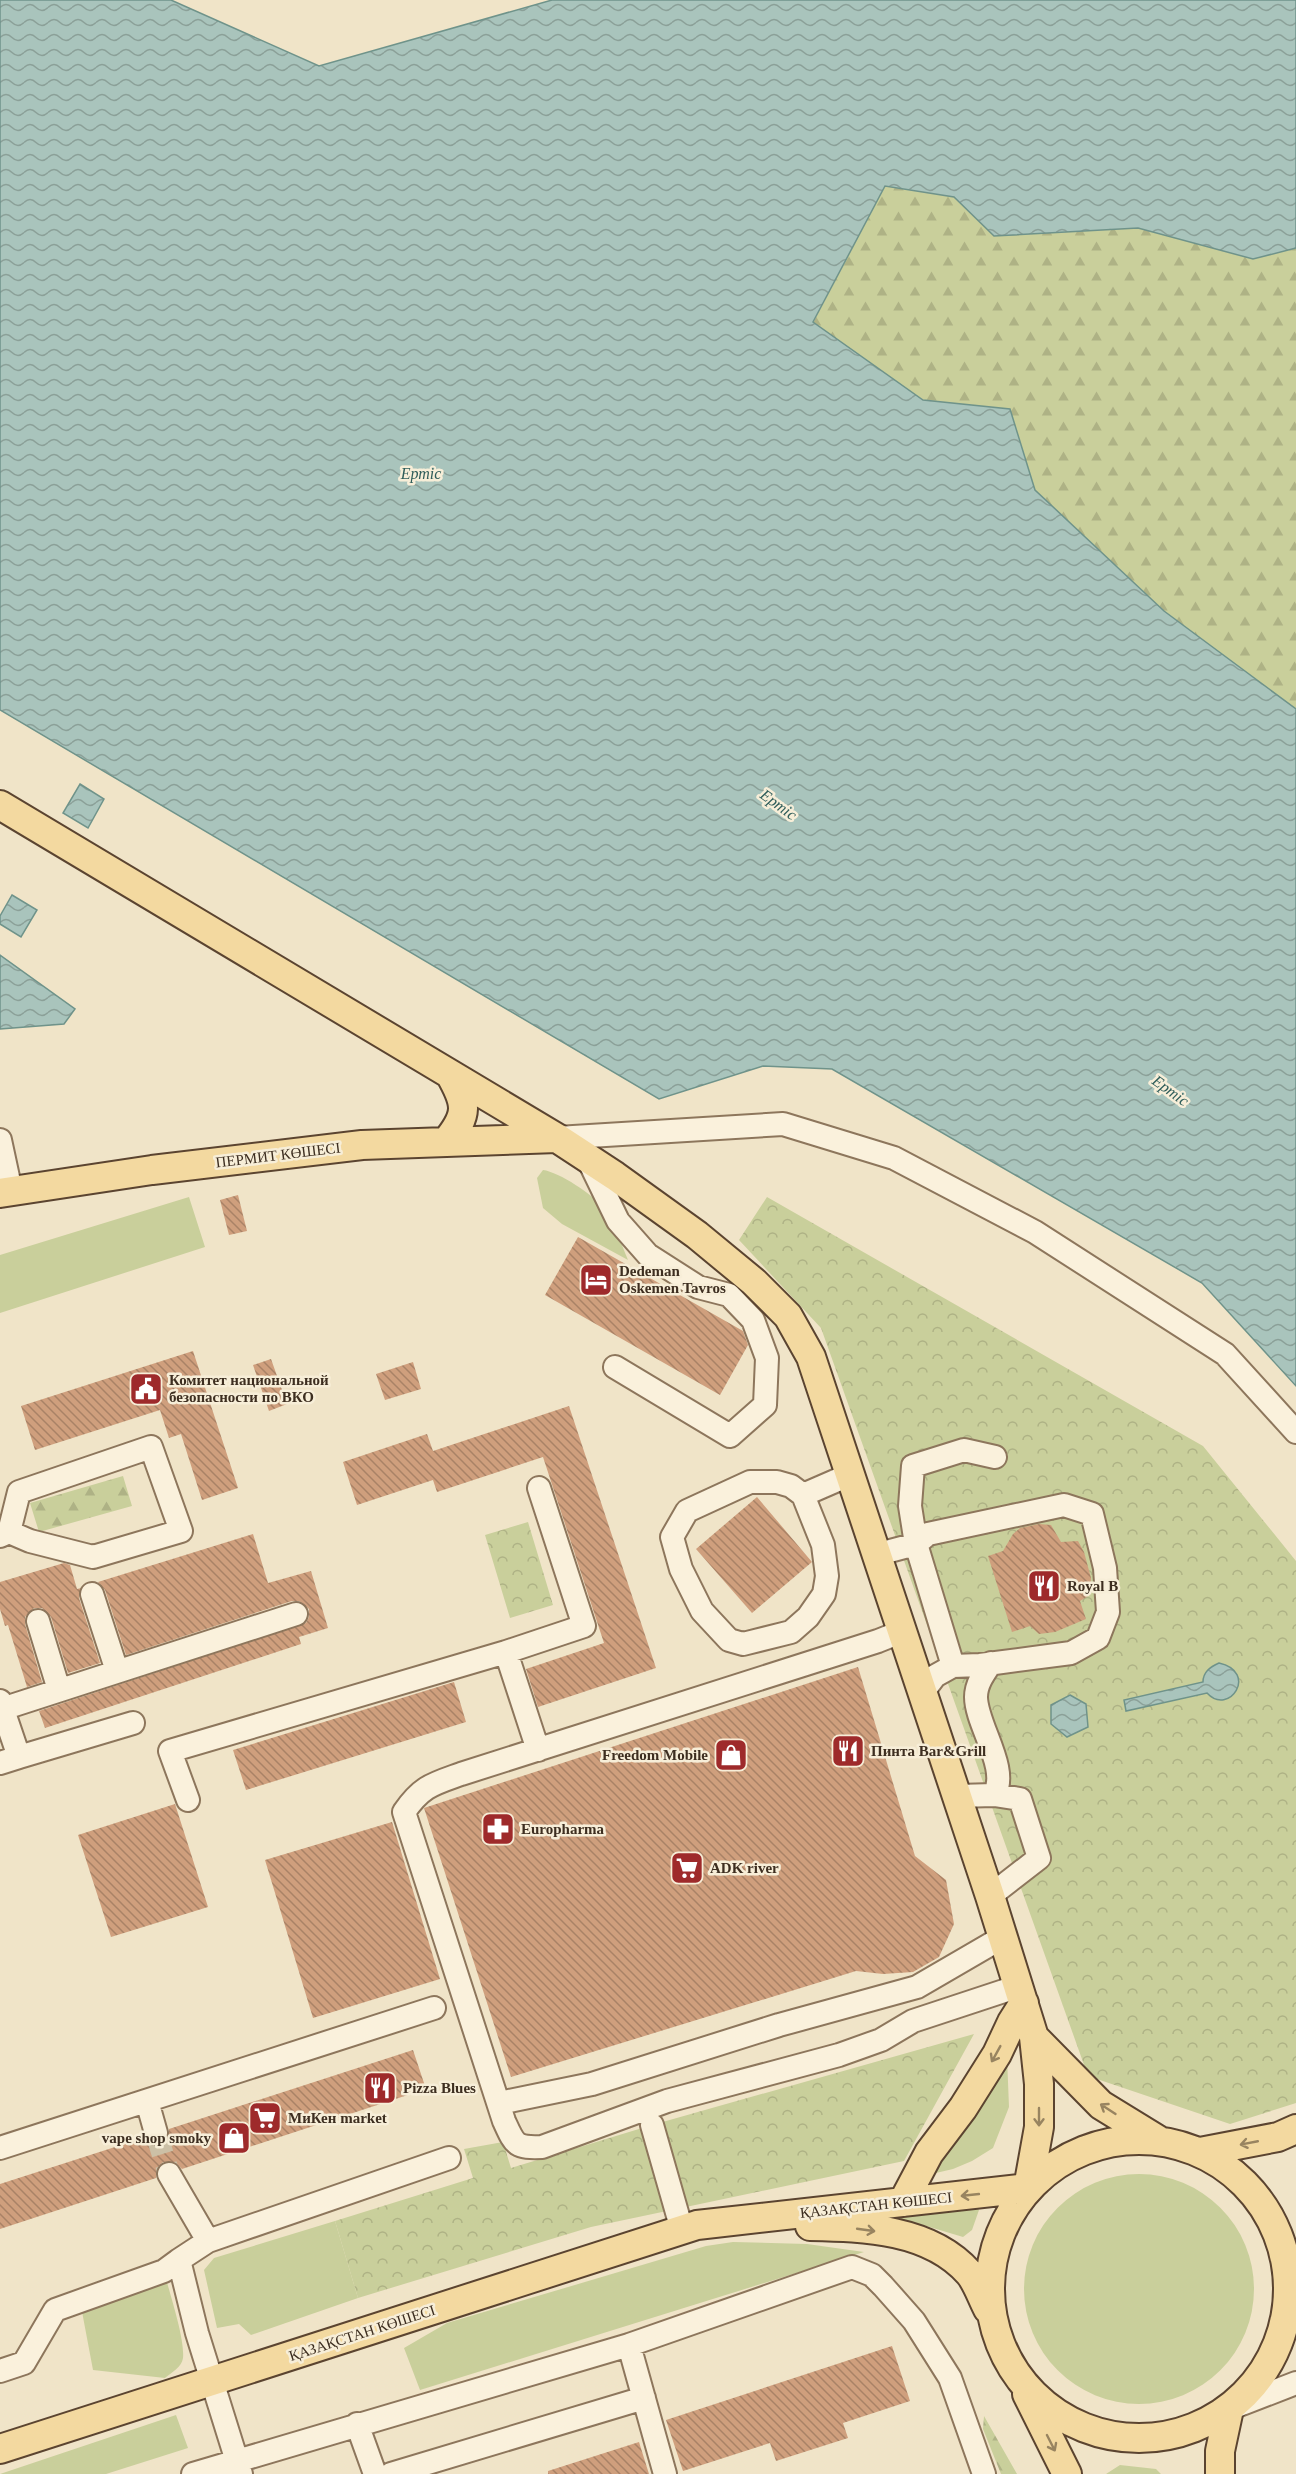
<svg xmlns="http://www.w3.org/2000/svg" width="1296" height="2474" font-family="Georgia,serif">
<style>
.grass{fill:#c9cf9b}
.forest{fill:url(#forest-firs)}
.park{fill:url(#park-crowns)}
.water{fill:url(#water-waves);stroke:#6f938a;stroke-width:1.5}
.building{fill:url(#building-back-hatch)}
.lines{fill:none;stroke-linecap:round;stroke-linejoin:round}
.minor-tunnel{stroke:#ccc0a6;stroke-width:22;stroke-dasharray:22 11;stroke-linecap:butt}
.minor-casing{stroke:#8d765c;stroke-width:26}
.major-casing{stroke:#5b4430;stroke-width:32}
.minor{stroke:#faf1dc;stroke-width:22}
.major{stroke:#f3d9a0;stroke-width:28}
.oneway{stroke:#988460}
.labels{text-anchor:middle;stroke-width:5;stroke-linejoin:round;paint-order:stroke}
.street-label{font-size:15px;fill:#3d2e20;stroke:#f7eed8}
.poi-label{font-size:15px;font-weight:bold;fill:#3d2e20;stroke:#f7eed8;text-anchor:start}
.water-label{font-size:16px;font-style:italic;fill:#2f5d5a;stroke:#f7eed8}
</style>
<defs>
<pattern id="forest-firs" width="22" height="20" patternUnits="userSpaceOnUse" patternTransform="scale(1.5)"><rect width="22" height="20" fill="#c9cf9b"/><path d="M5 1l3.5 6h-7zM16 11l3.5 6h-7z" fill="#aeb285"/></pattern>
<pattern id="park-crowns" width="20" height="18" patternUnits="userSpaceOnUse" patternTransform="scale(1.5)"><rect width="20" height="18" fill="#c9cf9b"/><path d="M2 6a3 3 0 1 1 6 0M12 15a3 3 0 1 1 6 0" fill="none" stroke="#aeb285"/></pattern>
<pattern id="water-waves" width="16" height="10" patternUnits="userSpaceOnUse" patternTransform="scale(1.5)"><rect width="16" height="10" fill="#a9c4bc"/><path d="M0 5q4-4 8 0t8 0" fill="none" stroke="#8ba098"/></pattern>
<pattern id="building-back-hatch" width="6" height="6" patternUnits="userSpaceOnUse" patternTransform="scale(1.5)"><rect width="6" height="6" fill="#cf9f7d"/><path d="M-1 5l2 2M0 0l6 6M5-1l2 2" fill="none" stroke="#a98266"/></pattern>
</defs>
<rect width="100%" height="100%" fill="#f0e4c8"/>
<!-- grass -->
<path class="grass" d="M543,1170C559,1172 594,1195 603,1208C614,1222 621,1243 628,1260L562,1224L543,1208L537,1178Z
M189,1197L205,1247L0,1313V1255Z
M1007,2057L1009,2107L993,2148L972,2161L953,2169L923,2176Z
M1024 2289a115 115 0 1 1 230 0a115 115 0 1 1-230 0Z
M970,2199L979,2210L972,2230L963,2237L923,2225L837,2210Z
M335,2221L358,2298L251,2335L239,2324L217,2328L204,2270L214,2258Z
M733,2242L807,2244L864,2252L420,2390L404,2348L447,2323L706,2246Z
M164,2271C169,2292 185,2338 183,2358C182,2367 171,2373 165,2378L93,2370L80,2301Z
M176,2415L188,2448L106,2474H0Z
M1120,2465L1156,2469L1161,2474H1106Z"/>
<!-- forest -->
<path class="forest" d="M885,186L954,197L994,236L1138,228L1253,259L1296,248V709L1164,611L1035,490L1010,409L923,400L813,323Z
M123,1476L132,1506L39,1532L30,1503Z
M984,2416L1017,2474H1001L983,2429Z"/>
<!-- park -->
<path class="park" d="M767,1197L1203,1446L1296,1561V2103L1230,2124L1088,2076L821,1328L739,1240Z
M528,1522L553,1605L510,1618L485,1535Z
M974,2034L904,2161L591,2227L358,2298L335,2221L473,2178L464,2149L503,2142L511,2168L652,2125Z"/>
<!-- water -->
<path class="water" d="M0,0H171L319,66L552,0H1296V248L1253,259L1138,228L994,236L954,197L885,186L813,322L923,400L1010,409L1035,490L1164,611L1296,709V1386L1202,1283L832,1069L763,1066L659,1099L0,710Z
M80,784L104,799L88,828L63,813Z
M12,895L37,910L21,937L0,924V916Z
M0,955L75,1009L64,1024L0,1029Z
M1219,1663C1259,1672 1229,1717 1207,1693L1126,1711L1124,1700L1203,1682C1203,1672 1210,1667 1219,1663Z
M1070,1695L1086,1704L1088,1727L1067,1737L1051,1724V1705Z"/>
<!-- building -->
<path class="building" d="M238,1195L247,1231L229,1235L220,1200Z
M578,1237L743,1331L748,1345L720,1395L545,1295Z
M193,1351L238,1488L202,1500L181,1434L169,1438L160,1410L35,1450L21,1406Z
M271,1359L287,1404L269,1411L253,1365Z
M413,1362L421,1389L385,1400L376,1374Z
M569,1406L656,1668L538,1707L526,1669L604,1643L543,1457L437,1492L433,1480L357,1505L343,1462L427,1434L433,1451Z
M757,1497L812,1562L752,1613L696,1549Z
M1039,1524L1051,1525L1061,1542L1078,1541L1084,1552L1091,1578L1090,1595L1080,1601L1086,1619L1055,1632L1039,1634L1030,1626L1012,1632L988,1556L1003,1551L1013,1534L1020,1528Z
M253,1534L268,1583L311,1571L328,1628L299,1637L301,1644L45,1728L39,1711L306,1623L309,1617V1609L299,1601H292L126,1655L105,1590L98,1582Z
M64,1563L70,1565L77,1589L81,1588L79,1598L100,1663L68,1673L51,1617L42,1608H34L25,1617V1624L42,1682L27,1687L8,1625L5,1626L0,1609V1582Z
M858,1667L915,1856L946,1880L954,1924L939,1957L913,1972L883,1974L856,1971L511,2077L424,1808Z
M454,1682L466,1722L246,1790L233,1750Z
M175,1804L208,1907L111,1937L78,1835Z
M392,1822L440,1979L313,2018L265,1860Z
M413,2050L426,2089L182,2169L175,2162H163L157,2168L156,2178L0,2229V2184L143,2138L152,2146H160L169,2137V2129Z
M892,2346L910,2401L843,2423L848,2438L776,2461L770,2443L683,2471L666,2420Z
M639,2442L649,2474H548V2471Z"/>
<g class="lines">
<!-- minor-tunnel -->
<path class="minor-tunnel" d="M156,2133L169,2174"/>
<defs>
<path id="minor" d="M557,1138L783,1124L894,1158L1035,1232L1225,1354L1296,1432
M0,1140L11,1191
M587,1157L618,1221L648,1255L698,1287L729,1295L753,1320L767,1358L765,1405L730,1436L615,1367
M750,1482H777L791,1486L803,1495L823,1545L827,1576L824,1594L808,1617L791,1632L743,1644L729,1640L702,1611L681,1569L672,1537L687,1511Z
M803,1495L849,1475
M1064,1505L1092,1514L1105,1568L1108,1612L1098,1638L1071,1653L980,1665L953,1666L916,1544L928,1534Z
M0,1536L9,1532L30,1541L93,1557L181,1531L151,1447L19,1492L9,1532
M875,1555L916,1544L910,1506L913,1466L964,1450L995,1457
M92,1594L117,1671
M38,1621L59,1690
M903,1631L878,1641L461,1774C433,1784 422,1786 404,1812L504,2121C515,2145 515,2148 542,2147L667,2101L839,2055L881,2040L913,2021L1019,1986
M991,1663C984,1673 976,1684 976,1697C976,1725 1010,1769 994,1795
M923,1692L935,1676L953,1666
M0,1701L19,1757L0,1763
M2,1709L296,1614
M538,1750L506,1652L584,1626L539,1488
M19,1757L133,1723
M957,1796L994,1795L1020,1799L1039,1858L990,1896
M188,1800L170,1751L506,1652
M147,2101L156,2133
M499,2103L592,2084L779,2025L917,1987L1003,1937
M652,2125L682,2230
M0,2148L434,2008
M169,2174L208,2241L179,2260L197,2333L241,2474
M208,2241L449,2158
M1289,2298L1296,2309
M629,2345L665,2474
M0,2371L24,2363L55,2310L164,2271L179,2260
M1229,2409L1296,2383
M357,2424L375,2474
M193,2474L629,2345L852,2267L872,2275L883,2286L914,2321L950,2378L984,2474
M391,2474L644,2398"/>
<path id="major" d="M0,805L557,1138L615,1176L697,1235L754,1282L788,1316L811,1357L990,1896L1034,2037L1039,2084V2127L1028,2188L697,2225L0,2449
M446,1142C469,1114 467,1104 450,1074
M0,1193L152,1170L362,1145L557,1138
M1034,2037L1101,2105L1158,2140
M990 2289a149 149 0 1 1 298 0a149 149 0 1 1-298 0Z
M1200,2152L1278,2137L1296,2129
M903,2202L929,2153L963,2108L997,2054L1012,2022L1024,2003
M810,2226C865,2227 930,2229 969,2273C977,2282 982,2298 988,2309
M1027,2394L1067,2474
M1220,2474V2451L1229,2409"/>
</defs>
<!-- minor casing -->
<use href="#minor" class="minor-casing"/>
<!-- major casing -->
<use href="#major" class="major-casing"/>
<!-- minor -->
<use href="#minor" class="minor"/>
<!-- major -->
<use href="#major" class="major"/>
</g>
<!-- one-way arrows -->
<defs><path id="oneway-shaft" d="M-6 0H5M1.5-3L5.5 0L1.5 3" fill="none" stroke-width="1.6" stroke-linecap="round" stroke-linejoin="round" transform="scale(1.5)"/></defs>
<g class="oneway">
<use href="#oneway-shaft" transform="translate(996 2054) rotate(119)"/>
<use href="#oneway-shaft" transform="translate(1108 2109) rotate(-147)"/>
<use href="#oneway-shaft" transform="translate(1039 2117) rotate(90)"/>
<use href="#oneway-shaft" transform="translate(1249 2143) rotate(169)"/>
<use href="#oneway-shaft" transform="translate(970 2195) rotate(174)"/>
<use href="#oneway-shaft" transform="translate(866 2230) rotate(8)"/>
<use href="#oneway-shaft" transform="translate(1051 2443) rotate(63)"/>
</g>
<!-- icons -->
<defs>
<symbol id="hotel-square" viewBox="-11 -11 22 22"><rect x="-9" y="-9" width="18" height="18" rx="4" fill="#9e2a2b" stroke="#f7eed8"/><path d="M-6-4.5h1.5V1H6V5H4.5V3h-9V5H-6ZM-4 0a1.8 1.8 0 1 1 3.6 0ZM.5 0V-2.5h3Q6-2.5 6 0Z" fill="#fff"/></symbol>
<symbol id="civic-square" viewBox="-11 -11 22 22"><rect x="-9" y="-9" width="18" height="18" rx="4" fill="#9e2a2b" stroke="#f7eed8"/><path d="M-.6-6.5H3V-4.5H.6V-3L4-1V1h2V6H-6V1h2V-1L-.6-3ZM-1.2 2.5V6h2.4V2.5Z" fill="#fff"/></symbol>
<symbol id="restaurant-square" viewBox="-11 -11 22 22"><rect x="-9" y="-9" width="18" height="18" rx="4" fill="#9e2a2b" stroke="#f7eed8"/><path d="M-5-6h1v4h1v-4h1v4h1v-4h1v5L-1.5 .5V6h-2V.5L-5-1ZM5-6V6H3V1.5H1.5Q1.5-4 5-6Z" fill="#fff"/></symbol>
<symbol id="shop-square" viewBox="-11 -11 22 22"><rect x="-9" y="-9" width="18" height="18" rx="4" fill="#9e2a2b" stroke="#f7eed8"/><path d="M-5-2.5h2.3a2.7 3.5 0 0 1 5.4 0H5L5.5 6h-11ZM-1.5-2.5h3a1.5 2.3 0 0 0-3 0Z" fill="#fff"/></symbol>
<symbol id="pharmacy-square" viewBox="-11 -11 22 22"><rect x="-9" y="-9" width="18" height="18" rx="4" fill="#9e2a2b" stroke="#f7eed8"/><path d="M-2-6h4v4h4v4h-4v4h-4v-4h-4v-4h4Z" fill="#fff"/></symbol>
<symbol id="supermarket-square" viewBox="-11 -11 22 22"><rect x="-9" y="-9" width="18" height="18" rx="4" fill="#9e2a2b" stroke="#f7eed8"/><path d="M-6-5.5h2.5l.6 2H6L4.5 2H-2.5L-4.4-4H-6ZM-1.5 3.2a1.3 1.3 0 1 0 .1 0ZM3 3.2a1.3 1.3 0 1 0 .1 0Z" fill="#fff"/></symbol>
</defs>
<g fill-rule="evenodd">
<use href="#hotel-square" x="577" y="1261" width="38" height="38"/>
<use href="#civic-square" x="127" y="1370" width="38" height="38"/>
<use href="#restaurant-square" x="1025" y="1567" width="38" height="38"/>
<use href="#restaurant-square" x="829" y="1732" width="38" height="38"/>
<use href="#shop-square" x="712" y="1736" width="38" height="38"/>
<use href="#pharmacy-square" x="479" y="1810" width="38" height="38"/>
<use href="#supermarket-square" x="668" y="1849" width="38" height="38"/>
<use href="#restaurant-square" x="361" y="2069" width="38" height="38"/>
<use href="#supermarket-square" x="246" y="2099" width="38" height="38"/>
<use href="#shop-square" x="215" y="2119" width="38" height="38"/>
</g>
<g class="labels">
<!-- street labels -->
<g class="street-label">
<text transform="translate(278 1155) rotate(-7)" y="5">ПЕРМИТ КӨШЕСІ</text>
<text transform="translate(876 2205) rotate(-6)" y="5">ҚАЗАҚСТАН КӨШЕСІ</text>
<text transform="translate(362 2333) rotate(-18)" y="5">ҚАЗАҚСТАН КӨШЕСІ</text>
</g>
<!-- poi labels -->
<g class="poi-label">
<text x="619" y="1276">Dedeman<tspan x="619" dy="17">Oskemen Tavros</tspan></text>
<text x="169" y="1385">Комитет национальной<tspan x="169" dy="17">безопасности по ВКО</tspan></text>
<text x="1067" y="1591">Royal B</text>
<text x="871" y="1756">Пинта Bar&amp;Grill</text>
<text x="708" y="1760" text-anchor="end">Freedom Mobile</text>
<text x="521" y="1834">Europharma</text>
<text x="710" y="1873">ADK river</text>
<text x="403" y="2093">Pizza Blues</text>
<text x="288" y="2123">МиКен market</text>
<text x="211" y="2143" text-anchor="end">vape shop smoky</text>
</g>
<!-- water labels -->
<g class="water-label">
<text x="421" y="479">Ертіс</text>
<text transform="translate(779 804) rotate(36)" y="6">Ертіс</text>
<text transform="translate(1171 1090) rotate(36)" y="6">Ертіс</text>
</g>
</g>
</svg>
